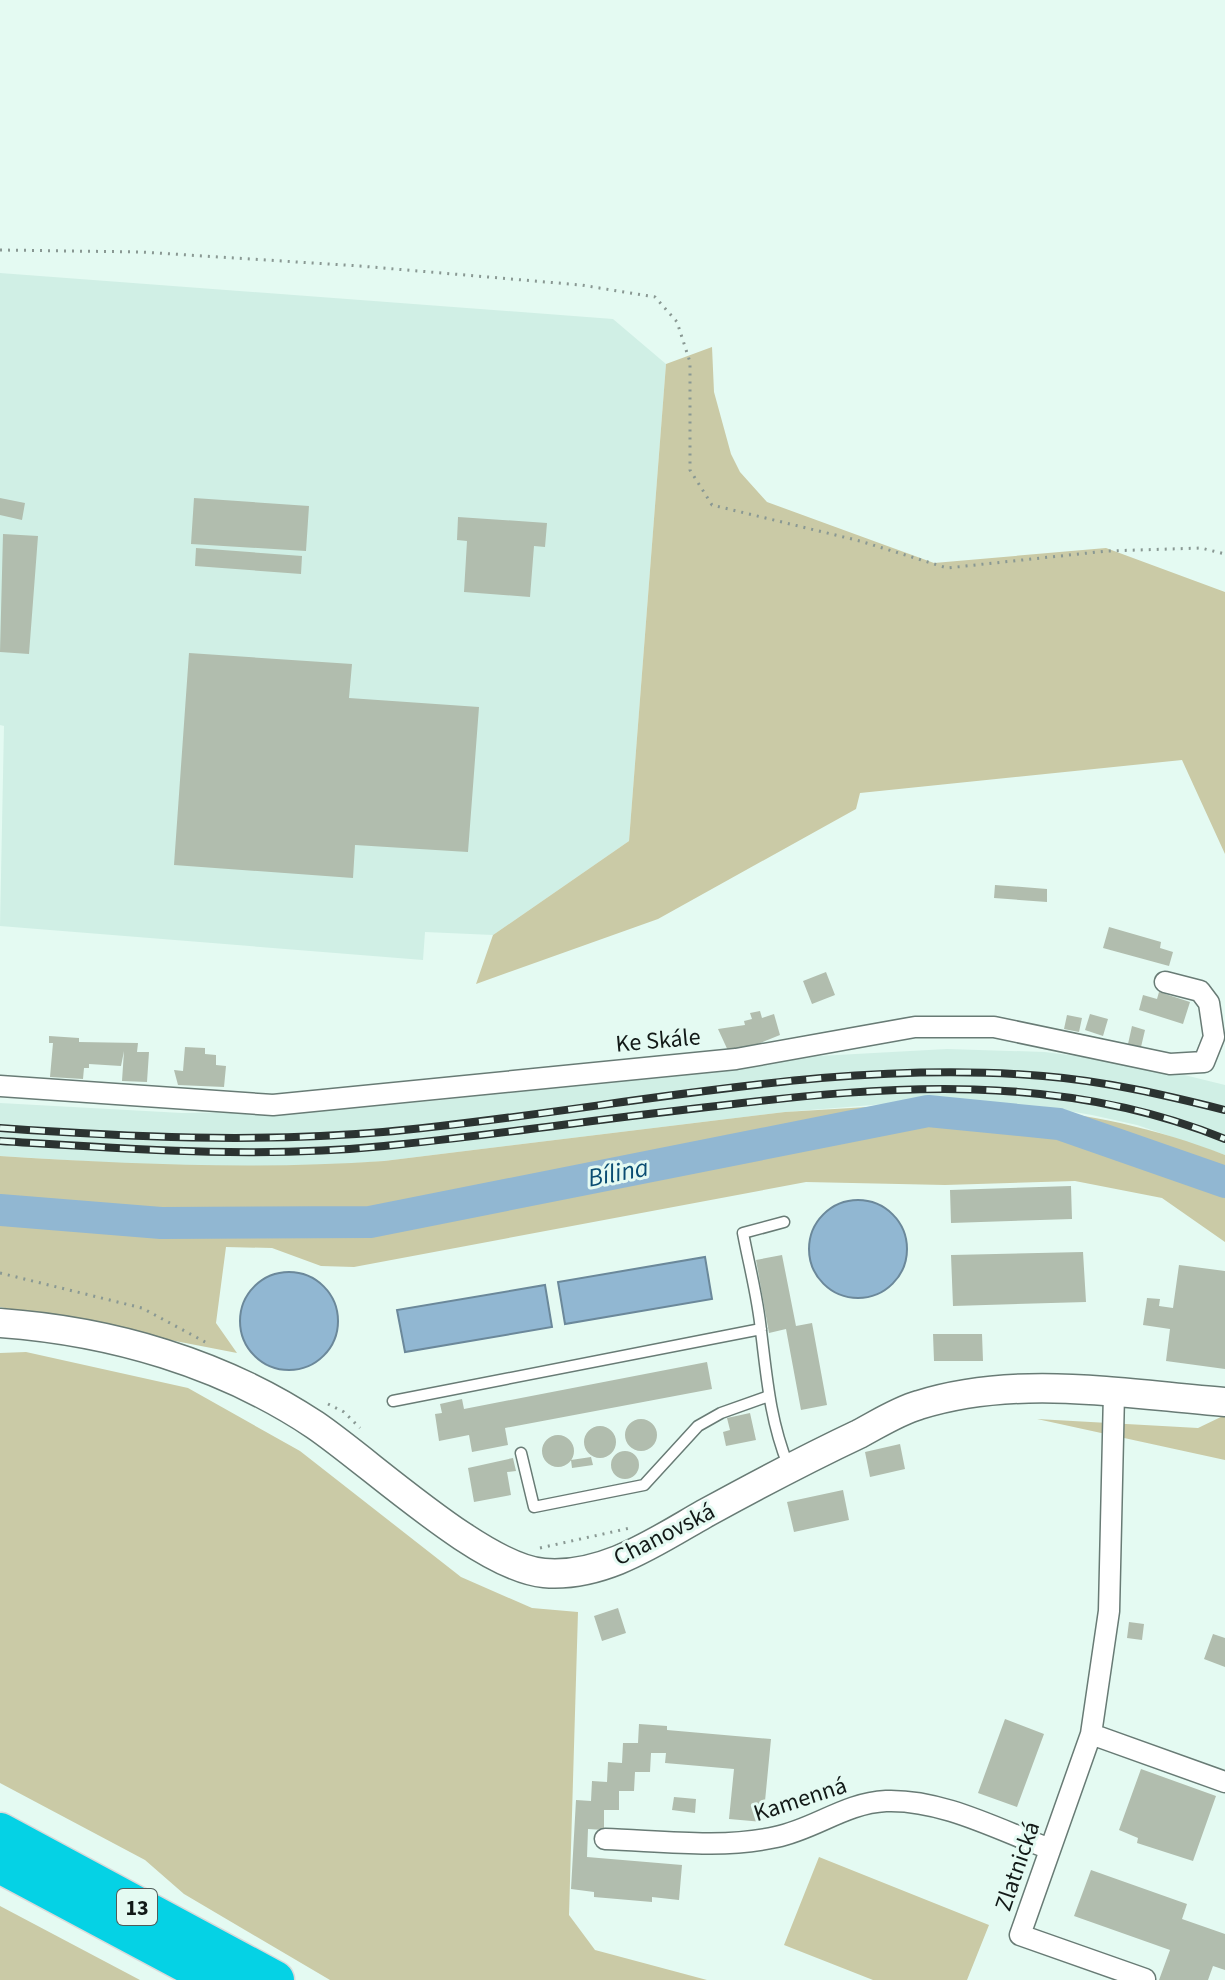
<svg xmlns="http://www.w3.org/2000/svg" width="1225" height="1980" font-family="'Source Sans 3',sans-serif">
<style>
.built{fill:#d0efe5}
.green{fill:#cacaa6}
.water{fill:#91b7d2;stroke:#6b889a;stroke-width:2}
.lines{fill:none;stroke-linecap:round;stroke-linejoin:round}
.river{stroke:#91b7d2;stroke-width:32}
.building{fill:#b1bdae}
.lane-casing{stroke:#687b75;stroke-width:13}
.street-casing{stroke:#687b75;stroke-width:23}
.secondary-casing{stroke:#687b75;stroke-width:31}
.highway-casing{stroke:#d9dada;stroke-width:41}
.path{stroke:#899893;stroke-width:3;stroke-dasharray:2 6;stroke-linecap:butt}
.lane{stroke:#fff;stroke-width:10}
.street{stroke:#fff;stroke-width:20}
.secondary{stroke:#fff;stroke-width:28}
.highway{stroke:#05d2e5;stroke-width:38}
.rail-casing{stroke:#2b3331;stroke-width:8}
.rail{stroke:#e4faf2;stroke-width:5;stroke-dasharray:15;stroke-linecap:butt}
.labels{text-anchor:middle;stroke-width:6;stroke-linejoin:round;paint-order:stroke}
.shield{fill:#e4faf2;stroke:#515c59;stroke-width:2}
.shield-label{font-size:22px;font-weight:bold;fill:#121917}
.street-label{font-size:24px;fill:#121917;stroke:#e4faf2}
.water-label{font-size:26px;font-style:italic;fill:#0a4d72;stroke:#e4faf2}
</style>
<rect width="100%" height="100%" fill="#e4faf2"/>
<!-- built -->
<path class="built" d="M0,273L613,319L666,364L629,841L493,935L425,932L423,960L0,926L4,726L0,725Z
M947,1049L1045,1052L1144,1065L1225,1085V1155L1137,1125L1092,1115L1039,1106L910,1102L785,1112L384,1161L317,1166L179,1167L0,1156V1103L182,1113L315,1111L442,1100L782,1058Z"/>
<!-- green -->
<path class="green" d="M712,347L714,392L731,454L740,472L767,502L934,563L1106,548L1225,592V854L1182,760L860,793L856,809L658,919L476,984L493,935L629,841L666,364Z
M950,1102C1045,1107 1135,1119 1225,1155V1242L1162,1198L1075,1181L945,1185L806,1182L354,1267L321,1266L272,1248L226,1247L216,1323L237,1353L0,1307V1156C129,1164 255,1170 384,1161L785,1112Z
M26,1352L188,1388L300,1451L461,1577L532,1608L578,1612L569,1915L595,1950L707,1980H330L184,1894L145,1860L0,1783V1353Z
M1225,1415V1460L1037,1419L1198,1428Z
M819,1857L989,1925L967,1980H873L784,1945Z
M0,1906L140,1980H0Z"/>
<!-- water -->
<path class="water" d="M809 1249a49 49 0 1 1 98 0a49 49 0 1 1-98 0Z
M705,1257L712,1299L565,1324L558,1282Z
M240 1321a49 49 0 1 1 98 0a49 49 0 1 1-98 0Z
M545,1285L552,1327L405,1352L397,1310Z"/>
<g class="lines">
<!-- river -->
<path class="river" d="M0,1210L161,1223L370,1222L928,1111L1059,1124L1225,1182"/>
</g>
<!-- building -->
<path class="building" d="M0,498L25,503L22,520L0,515Z
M194,498L309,506L306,551L191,544Z
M458,517L547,523L545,547L534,546L530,597L464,592L467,541L457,540Z
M3,534L38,536L29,654L0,652Z
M196,548L302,556L301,574L195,566Z
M189,653L352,664L349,698L479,707L468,852L355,845L353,878L174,865Z
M995,885L1047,889V902L994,898Z
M1109,927L1161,942L1160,948L1173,952L1169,966L1103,948Z
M826,972L835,995L812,1004L803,981Z
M1159,992L1190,1002L1183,1024L1139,1010L1143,995L1157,999Z
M760,1011L762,1018L774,1014L780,1035L753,1046L754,1050L730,1055L718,1029L745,1025L744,1021L752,1019L750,1013Z
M1090,1014L1108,1019L1103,1036L1085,1030Z
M1067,1015L1082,1018L1079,1032L1064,1029Z
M1132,1026L1145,1030L1141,1047L1128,1044Z
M49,1036L79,1038V1042L138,1043L137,1052H149L147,1082L122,1081L124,1051L121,1066L89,1064V1068H84L83,1079L50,1077L53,1043H49Z
M185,1047L205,1048V1054L216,1055V1065L226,1066L224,1087L178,1085L174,1070L183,1071Z
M1071,1186L1072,1219L951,1223L950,1190Z
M1083,1252L1086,1302L953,1306L951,1255Z
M782,1255L796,1326L812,1323L827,1405L801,1410L786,1329L769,1333L756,1260Z
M1179,1265L1225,1271V1369L1166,1361L1170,1329L1143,1325L1147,1298L1160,1299L1159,1306L1173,1308Z
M933,1334H982L983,1361H934Z
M707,1362L712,1389L505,1428L508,1445L472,1452L469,1435L439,1441L435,1414L442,1413L440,1404L462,1399L464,1409Z
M750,1413L756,1440L726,1446L723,1432L730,1430L727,1418Z
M625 1435a16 16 0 1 1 32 0a16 16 0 1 1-32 0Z
M584 1442a16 16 0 1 1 32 0a16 16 0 1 1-32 0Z
M542 1451a16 16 0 1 1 32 0a16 16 0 1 1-32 0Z
M900,1444L905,1469L870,1477L865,1452Z
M611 1465a14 14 0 1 1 28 0a14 14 0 1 1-28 0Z
M591,1457L593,1465L572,1468L571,1460Z
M513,1458L516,1471L507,1472L511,1495L474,1502L468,1468Z
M843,1490L849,1520L794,1532L787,1502Z
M618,1608L626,1633L602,1641L594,1616Z
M1129,1622L1144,1624L1142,1640L1127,1638Z
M1213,1634L1225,1638V1667L1204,1659Z
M1005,1719L1044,1734L1017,1807L978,1793Z
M639,1724L667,1726V1730L771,1739L763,1822L729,1819L734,1769L665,1763L666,1753H651L650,1772H635L634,1791H619V1810H604V1830L588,1829L587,1857L682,1865L679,1900L652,1897V1902L594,1897V1892L571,1889L576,1800L591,1801L592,1781L607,1782L608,1762L622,1763L623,1743H638Z
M1141,1769L1216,1796L1193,1861L1137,1843L1138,1838L1119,1830Z
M674,1797L696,1799L695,1813L672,1810Z
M1091,1870L1187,1904L1182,1919L1225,1934V1970L1213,1966L1208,1980H1159L1170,1950L1074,1916Z"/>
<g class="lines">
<defs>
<path id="lane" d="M784,1222L743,1233C749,1265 758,1298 761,1331C767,1379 770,1420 788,1465
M393,1401L761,1329
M521,1453L534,1507L644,1485L698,1426L721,1413L766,1397"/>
<path id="street" d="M0,1086L273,1105L736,1059L915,1027H994L1170,1064L1204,1062L1214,1037L1209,1003L1200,991L1165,982
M1114,1393L1109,1611L1091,1734L1225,1782
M1091,1734L1020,1935L1145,1979
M605,1839C662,1841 721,1849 776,1837C815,1829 845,1803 886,1801C942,1799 999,1830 1050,1849"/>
<path id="secondary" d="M0,1323C111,1331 222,1363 315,1425C371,1463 482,1568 544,1573C603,1578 655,1542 704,1514C755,1486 806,1459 859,1434C878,1424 898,1411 919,1405C1018,1374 1124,1394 1225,1402"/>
<path id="highway" d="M0,1832L275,1980
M0,1864L217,1980"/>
</defs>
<!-- lane casing -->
<use href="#lane" class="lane-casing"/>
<!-- street casing -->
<use href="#street" class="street-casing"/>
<!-- secondary casing -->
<use href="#secondary" class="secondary-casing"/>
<!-- highway casing -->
<use href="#highway" class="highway-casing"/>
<!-- path -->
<path class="path" d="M0,250L141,252L360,266L581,285L655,297L677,322L690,362V470L712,505L860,541L947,568L1107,551L1201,548L1225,554
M0,1273L142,1308L207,1343
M328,1404L344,1412L360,1428
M540,1548L630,1528"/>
<!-- lane -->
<use href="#lane" class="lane"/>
<!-- street -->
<use href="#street" class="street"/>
<!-- secondary -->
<use href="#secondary" class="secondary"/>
<!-- highway -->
<use href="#highway" class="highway"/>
<defs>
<path id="rail" d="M0,1128C128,1137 255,1143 383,1132C599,1113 827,1057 1043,1076C1105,1081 1165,1095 1225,1110
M0,1141C129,1149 256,1159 384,1146C495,1135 606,1118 717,1106C889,1085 1061,1072 1225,1139"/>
</defs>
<!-- rail casing -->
<use href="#rail" class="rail-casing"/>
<!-- rail -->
<use href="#rail" class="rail"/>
</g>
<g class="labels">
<!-- shield labels -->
<rect class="shield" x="117" y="1889" width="40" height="36" rx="6"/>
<g class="shield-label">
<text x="137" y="1915">13</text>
</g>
<!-- street labels -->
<g class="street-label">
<text transform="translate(658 1040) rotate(-5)" y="8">Ke Skále</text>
<text transform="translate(664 1534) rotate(-27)" y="8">Chanovská</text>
<text transform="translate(800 1799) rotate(-18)" y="8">Kamenná</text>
<text transform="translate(1017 1866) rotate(-71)" y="8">Zlatnická</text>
</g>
<!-- water labels -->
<g class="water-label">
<text transform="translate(618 1172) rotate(-11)" y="9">Bílina</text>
</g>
</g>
</svg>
